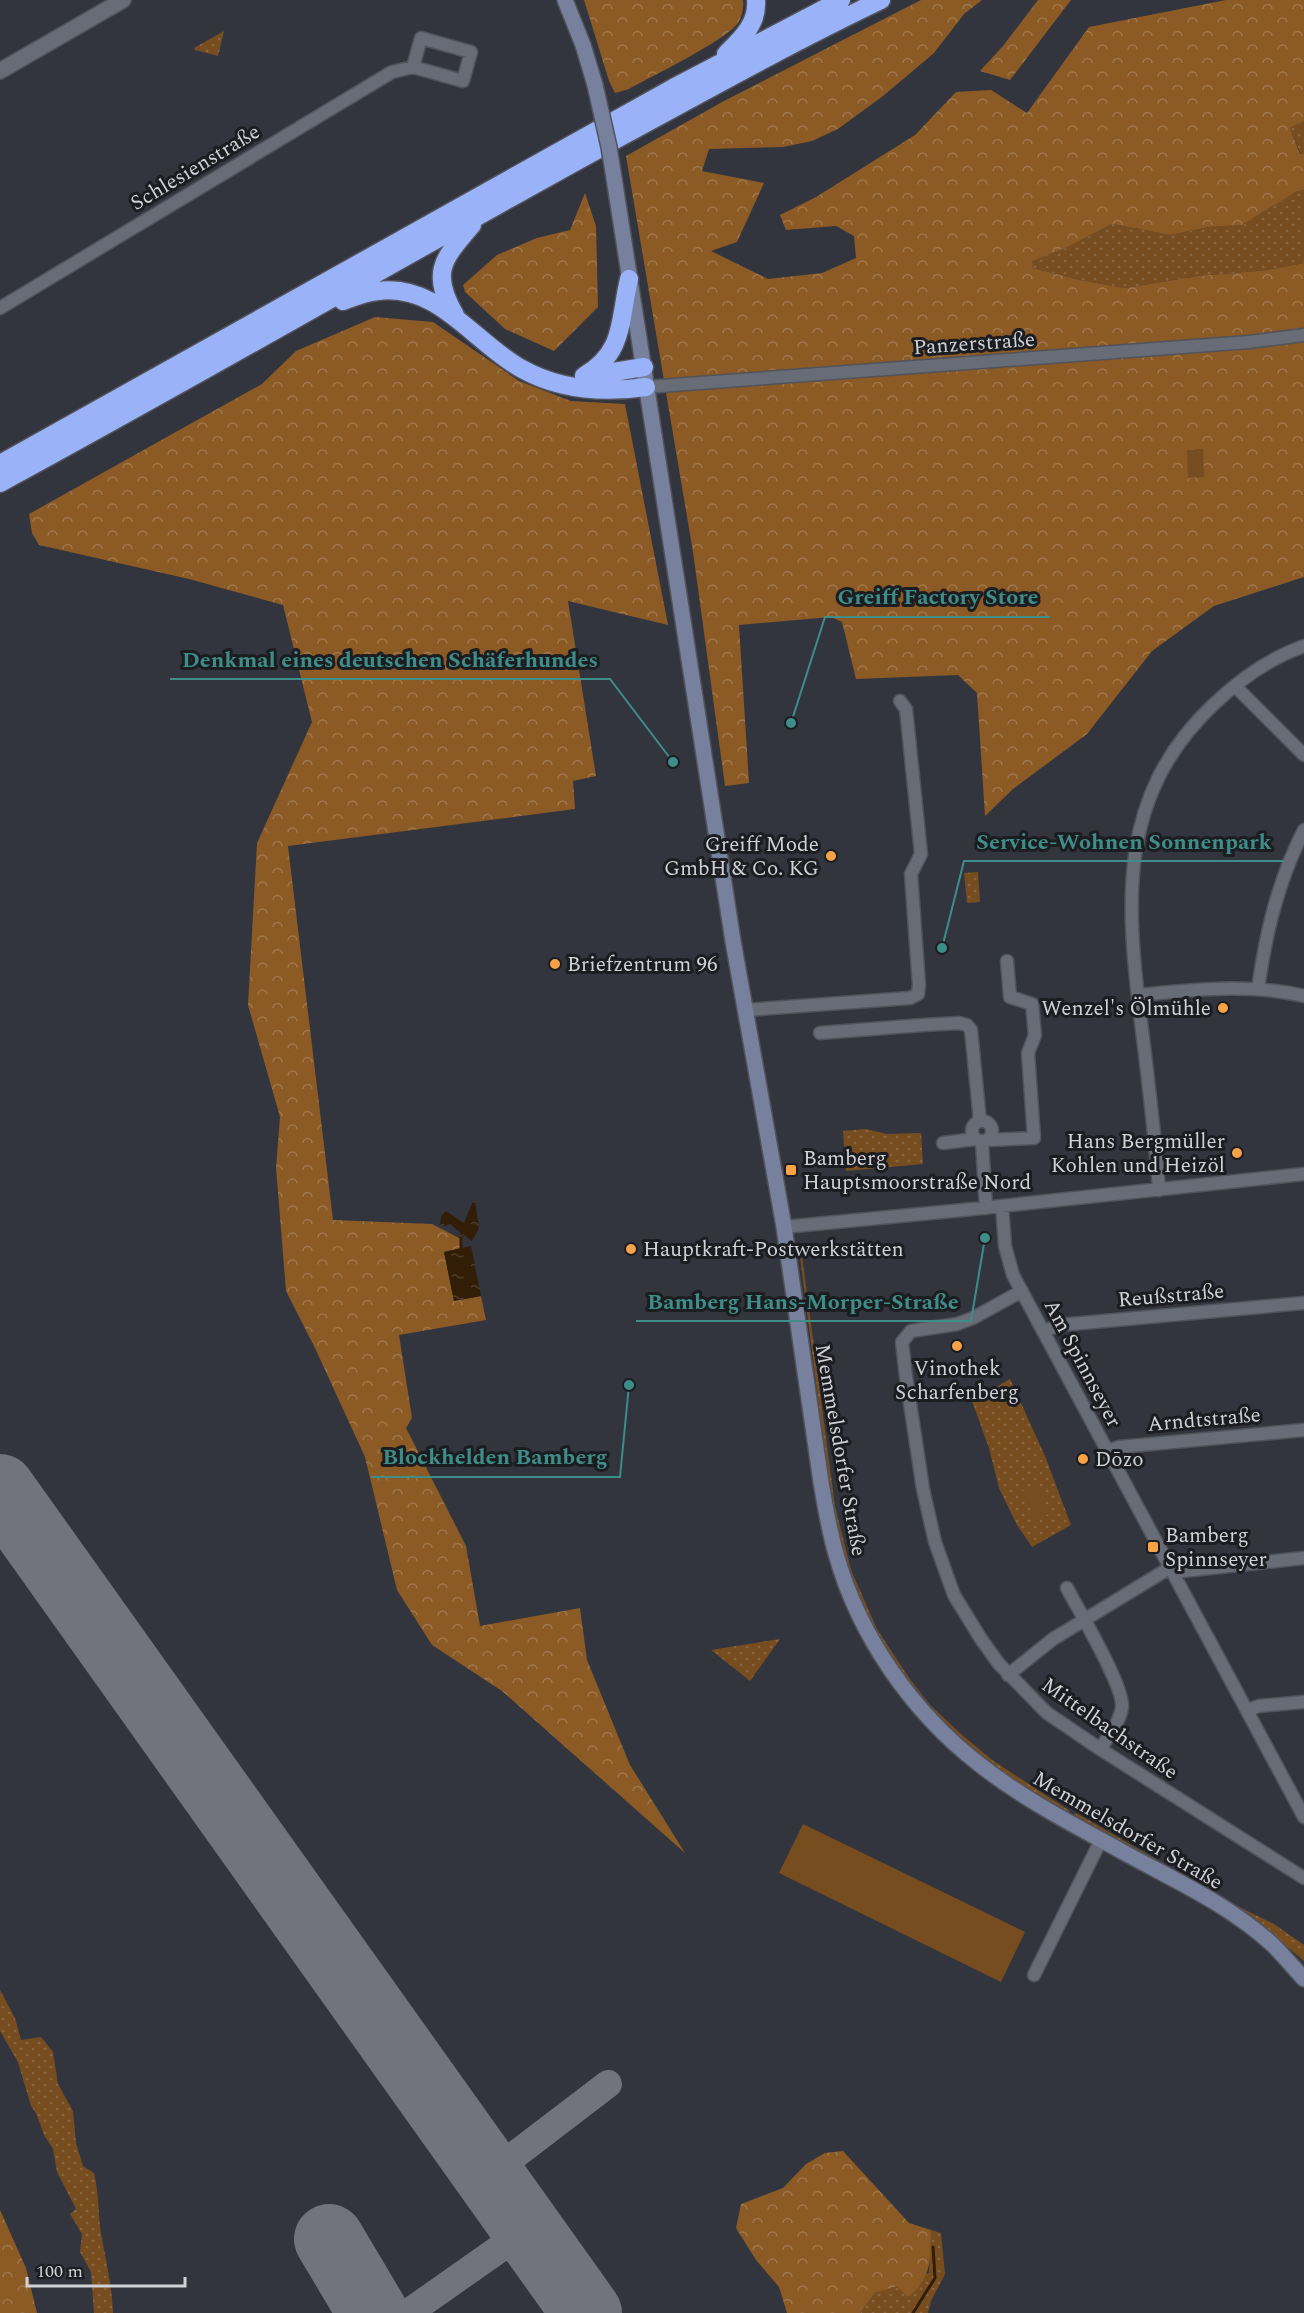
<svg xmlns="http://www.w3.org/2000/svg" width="1304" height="2313" font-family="Spectral,serif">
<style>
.grass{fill:url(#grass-dots)}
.forest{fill:url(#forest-crowns)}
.garden{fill:#774d20}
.water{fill:url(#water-ripples)}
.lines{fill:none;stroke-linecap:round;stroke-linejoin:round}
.stream{stroke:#321d06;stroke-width:3}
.taxiway{stroke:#71747c;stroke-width:28}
.runway{stroke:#71747c;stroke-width:70}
.minor-casing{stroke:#51535b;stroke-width:15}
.tertiary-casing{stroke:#51535b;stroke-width:18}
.secondary-casing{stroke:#51535b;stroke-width:18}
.motorway-casing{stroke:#51535b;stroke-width:21}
.minor{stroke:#686c76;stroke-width:12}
.tertiary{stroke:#686c76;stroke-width:15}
.secondary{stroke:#77819d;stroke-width:15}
.motorway{stroke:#9ab2f7;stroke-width:18}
.secondary-bridge-casing{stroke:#51535b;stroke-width:18;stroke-linecap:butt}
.secondary-bridge{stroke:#77819d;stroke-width:15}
.poi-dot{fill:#f6a247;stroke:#1b1d21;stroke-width:2}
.labels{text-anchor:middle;stroke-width:6;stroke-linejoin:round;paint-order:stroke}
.street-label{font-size:21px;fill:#d0d2d8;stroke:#1b1d21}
.poi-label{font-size:21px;fill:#d0d2d8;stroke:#1b1d21;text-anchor:start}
.leader{fill:none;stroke:#3f8d88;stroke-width:2}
.callout-dot{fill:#3f8d88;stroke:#1b1d21;stroke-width:2}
.callout-label{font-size:22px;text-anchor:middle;font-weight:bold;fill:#3f8d88;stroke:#1b1d21;stroke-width:6;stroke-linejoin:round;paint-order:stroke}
</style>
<defs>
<pattern id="grass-dots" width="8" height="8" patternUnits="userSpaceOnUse" patternTransform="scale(1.5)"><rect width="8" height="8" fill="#774d20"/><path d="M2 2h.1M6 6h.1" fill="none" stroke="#896640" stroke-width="1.8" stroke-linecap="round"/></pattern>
<pattern id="forest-crowns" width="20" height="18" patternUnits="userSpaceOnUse" patternTransform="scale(1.5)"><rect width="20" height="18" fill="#8c5a24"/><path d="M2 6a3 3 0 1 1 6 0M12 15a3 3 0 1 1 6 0" fill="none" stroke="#a0784d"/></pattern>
<pattern id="water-ripples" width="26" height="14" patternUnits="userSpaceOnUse" patternTransform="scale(1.5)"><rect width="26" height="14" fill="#321d06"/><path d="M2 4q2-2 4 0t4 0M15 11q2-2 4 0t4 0" fill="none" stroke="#4f3d2a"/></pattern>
</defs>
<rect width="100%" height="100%" fill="#32353e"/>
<!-- grass -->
<path class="grass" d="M224,31L218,56L195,50L194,48Z
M1304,121V154L1301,155L1290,128Z
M1304,190V263L1268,270L1198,276L1125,288L1080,280L1033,268L1031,261L1068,247L1112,224L1171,235L1209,227L1242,225L1296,192Z
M978,872L980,902L967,903L964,873Z
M866,1129L887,1134L921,1133L923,1164L846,1171L843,1131Z
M801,1248L835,1506L851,1570L877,1629L909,1678L930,1705L961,1734L992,1760L1070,1811L1068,1813C1034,1793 1000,1773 969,1748C894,1684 850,1596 831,1501L799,1249Z
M1010,1379L1045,1456L1071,1525L1032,1547L1017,1525L999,1488L989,1448L972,1401Z
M780,1639L750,1681L711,1650Z
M1076,1813L1237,1906L1274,1924L1304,1945V1961C1235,1901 1153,1860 1073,1816Z
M0,1990L15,2018L21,2040L41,2037L53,2052L58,2084L73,2111L76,2143L83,2166L94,2173C99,2193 98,2214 101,2234C106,2260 112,2286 113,2313H94L91,2272L80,2252L82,2234L70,2214L76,2209L57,2172L53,2149L44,2135L36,2113L31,2106L18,2062L0,2031Z
M931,2230L941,2233L945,2274L931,2301L928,2313H860L875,2293L929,2273Z"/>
<!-- forest -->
<path class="forest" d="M584,0H743C744,6 742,17 738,23C725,41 652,76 629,89L615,93L609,81Z
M921,0H982L964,14L934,53L883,96L838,129L812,141L783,147L709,149L702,171L764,183L737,242L711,251L768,279L822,273L856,258L854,236L836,226L786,230L780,215L816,197L915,135L956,92L991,90L1027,113L1089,27L1226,0H1304V121L1290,128L1300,154H1304V190L1296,192L1242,225L1209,227L1171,235L1112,224L1068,247L1032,261L1033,268L1080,280L1125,288L1198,276L1268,270L1304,263V577L1214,606L1152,651L1087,734L1013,789L985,816L977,693L958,675L856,679L842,622L831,617L739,625L749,783L725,786L693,552L626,156L724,101Z
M1038,0H1071L1010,80L980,71L1003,46Z
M585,193L596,226L598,307L554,351L505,329L465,292L463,285L497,255L537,238L570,230Z
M375,317L433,322L519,381L571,401L625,404L668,625L568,601L596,776L573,781L575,809L288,846L333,1220L432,1224L461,1239V1248L444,1252L454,1301L481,1296L486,1320L399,1335L412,1418L406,1428L466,1546L480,1626L580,1608L587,1660L630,1765L685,1853L502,1691L432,1645L397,1590L365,1457L315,1348L286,1291L276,1168L280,1117L248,1005L257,843L312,722L283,605L189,579L39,545L32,533L29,514L262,384L296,351Z
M843,2151L909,2223L931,2230C930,2259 933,2277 908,2297L897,2286L875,2293L860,2313H787L779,2287L756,2260L736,2228L741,2204L783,2188L806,2164L825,2153Z
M0,2210L26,2268L37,2313H0Z"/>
<!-- garden -->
<path class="garden" d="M1203,449L1204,477L1188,478L1187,450Z
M1036,1484L1050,1513L1036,1521L1021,1492Z
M803,1824L1025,1932L1001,1982L779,1873Z"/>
<!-- water -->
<path class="water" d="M473,1201H475L479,1228L472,1241L464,1235L462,1239L459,1238L461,1233L450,1224L445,1226L440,1225L441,1216L446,1211L464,1223Z
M471,1246L481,1296L454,1301L444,1252Z"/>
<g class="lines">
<!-- stream -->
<path class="stream" d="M461,1239V1248
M913,2313L935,2278L933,2247"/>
<!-- taxiway -->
<path class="taxiway" d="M472,2151L489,2163L506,2162L499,2178L507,2199
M506,2162L608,2084
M512,2207C517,2221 520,2231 509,2242C524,2235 534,2242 545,2254
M408,2313L509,2242"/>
<!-- runway -->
<path class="runway" d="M0,1489L587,2313
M329,2239L373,2313"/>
<defs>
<path id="minor" d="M0,308L392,72L413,67L463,81L471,52L421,38L413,67
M646,387L1249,342L1304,335
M1235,686L1304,755
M1258,989C1266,932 1278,881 1304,830
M1138,995C1193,990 1249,983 1304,996
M746,1010L910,998L918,994L919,985L911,874L921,854L906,709L900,701
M820,1033L923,1025L959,1023L967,1025L971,1030L980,1121
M972 1131a10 10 0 1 1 20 0a10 10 0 1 1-20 0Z
M987,1140L1034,1138L1028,1053L1035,1035L1032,1004L1010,997L1007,961
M982,1142L986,1208
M943,1143L975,1139
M1159,1190C1155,1134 1148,1078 1141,1022C1126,902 1117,796 1213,705C1239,680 1270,658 1304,646
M1002,1206L1005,1246L1013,1275L1304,1817
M784,1227L963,1210L1304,1174
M1022,1291L973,1318L957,1324L911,1331L902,1342L906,1377L923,1489L935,1542L954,1595L981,1639L999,1664L1047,1713L1100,1749L1304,1878
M1044,1331L1060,1325L1304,1303
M1108,1451L1119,1447L1304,1430
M1173,1572L1304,1558
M1067,1588C1079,1611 1124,1686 1122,1707C1120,1722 1108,1737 1100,1749
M1008,1675L1053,1639L1171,1567
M1248,1710L1259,1706L1304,1702
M1034,1975L1101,1840"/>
<path id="tertiary" d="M0,71L123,0"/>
<path id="secondary" d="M565,0L583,45L595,85
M614,178L733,941L784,1227L821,1482C825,1506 829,1530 836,1554C859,1636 912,1712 979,1764C1023,1799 1074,1825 1123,1852C1174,1880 1230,1905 1273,1945C1284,1956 1294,1968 1304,1979"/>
<path id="motorway" d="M726,54C741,39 758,24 756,0
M343,301C354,297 366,292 378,291C439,283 474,343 522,369C560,390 604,393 646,387
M455,315C430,272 443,259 472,225
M584,376C625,352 619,321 629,279
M589,376L644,367
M0,464L673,88L841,0
M0,483C203,373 402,257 604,146C696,96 787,45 881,0"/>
</defs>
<!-- minor casing -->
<use href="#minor" class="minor-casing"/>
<!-- tertiary casing -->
<use href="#tertiary" class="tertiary-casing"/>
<!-- secondary casing -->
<use href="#secondary" class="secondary-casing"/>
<!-- motorway casing -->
<use href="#motorway" class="motorway-casing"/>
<!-- minor -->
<use href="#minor" class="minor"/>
<!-- tertiary -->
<use href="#tertiary" class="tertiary"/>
<!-- secondary -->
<use href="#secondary" class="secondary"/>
<!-- motorway -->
<use href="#motorway" class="motorway"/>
<defs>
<path id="secondary-bridge" d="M595,85L609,147L614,178"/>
</defs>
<!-- secondary-bridge casing -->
<use href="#secondary-bridge" class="secondary-bridge-casing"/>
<!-- secondary-bridge -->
<use href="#secondary-bridge" class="secondary-bridge"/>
</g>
<!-- markers -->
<g class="poi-dot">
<circle cx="831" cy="856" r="6"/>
<circle cx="555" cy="964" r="6"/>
<circle cx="1223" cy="1008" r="6"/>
<circle cx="1237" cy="1153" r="6"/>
<rect x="785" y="1164" width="12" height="12" rx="3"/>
<circle cx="631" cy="1249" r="6"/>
<circle cx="957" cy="1346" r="6"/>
<circle cx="1083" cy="1459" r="6"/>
<rect x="1147" y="1541" width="12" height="12" rx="3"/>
</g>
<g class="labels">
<!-- street labels -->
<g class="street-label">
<text transform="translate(195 167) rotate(-31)" y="7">Schlesienstraße</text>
<text transform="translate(974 343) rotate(-4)" y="7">Panzerstraße</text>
<text transform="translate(1171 1295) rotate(-5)" y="7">Reußstraße</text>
<text transform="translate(1083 1363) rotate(62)" y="7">Am Spinnseyer</text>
<text transform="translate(1204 1419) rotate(-5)" y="7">Arndtstraße</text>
<text transform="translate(841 1450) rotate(80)" y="7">Memmelsdorfer Straße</text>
<text transform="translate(1110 1728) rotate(35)" y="7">Mittelbachstraße</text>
<text transform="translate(1128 1830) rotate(30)" y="7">Memmelsdorfer Straße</text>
</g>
<!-- poi labels -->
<g class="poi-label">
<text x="819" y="851" text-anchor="end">Greiff Mode<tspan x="819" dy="24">GmbH &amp; Co. KG</tspan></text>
<text x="567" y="971">Briefzentrum 96</text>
<text x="1211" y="1015" text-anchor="end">Wenzel's Ölmühle</text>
<text x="1225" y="1148" text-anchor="end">Hans Bergmüller<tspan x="1225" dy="24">Kohlen und Heizöl</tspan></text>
<text x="803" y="1165">Bamberg<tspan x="803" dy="24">Hauptsmoorstraße Nord</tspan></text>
<text x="643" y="1256">Hauptkraft-Postwerkstätten</text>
<text x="957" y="1375" text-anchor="middle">Vinothek<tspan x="957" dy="24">Scharfenberg</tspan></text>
<text x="1095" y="1466">Dōzo</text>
<text x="1165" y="1542">Bamberg<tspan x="1165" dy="24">Spinnseyer</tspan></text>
</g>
</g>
<!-- callouts -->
<path class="leader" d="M791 723L825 617H1050M673 762L610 679H170M942 948L964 861H1284M985 1238L971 1321H636M629 1385L620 1477H371"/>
<g class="callout-dot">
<circle cx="791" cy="723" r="6"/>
<circle cx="673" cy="762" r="6"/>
<circle cx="942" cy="948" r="6"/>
<circle cx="985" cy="1238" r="6"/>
<circle cx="629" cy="1385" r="6"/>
</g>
<g class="callout-label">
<text x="938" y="604">Greiff Factory Store</text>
<text x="390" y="667">Denkmal eines deutschen Schäferhundes</text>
<text x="1124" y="849">Service-Wohnen Sonnenpark</text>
<text x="803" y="1309">Bamberg Hans-Morper-Straße</text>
<text x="495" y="1464">Blockhelden Bamberg</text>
</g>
<!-- scale -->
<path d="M27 2277v9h158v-9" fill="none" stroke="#d0d2d8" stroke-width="3"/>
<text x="36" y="2277" font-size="18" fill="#d0d2d8" stroke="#1b1d21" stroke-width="4.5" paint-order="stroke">100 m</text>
</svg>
